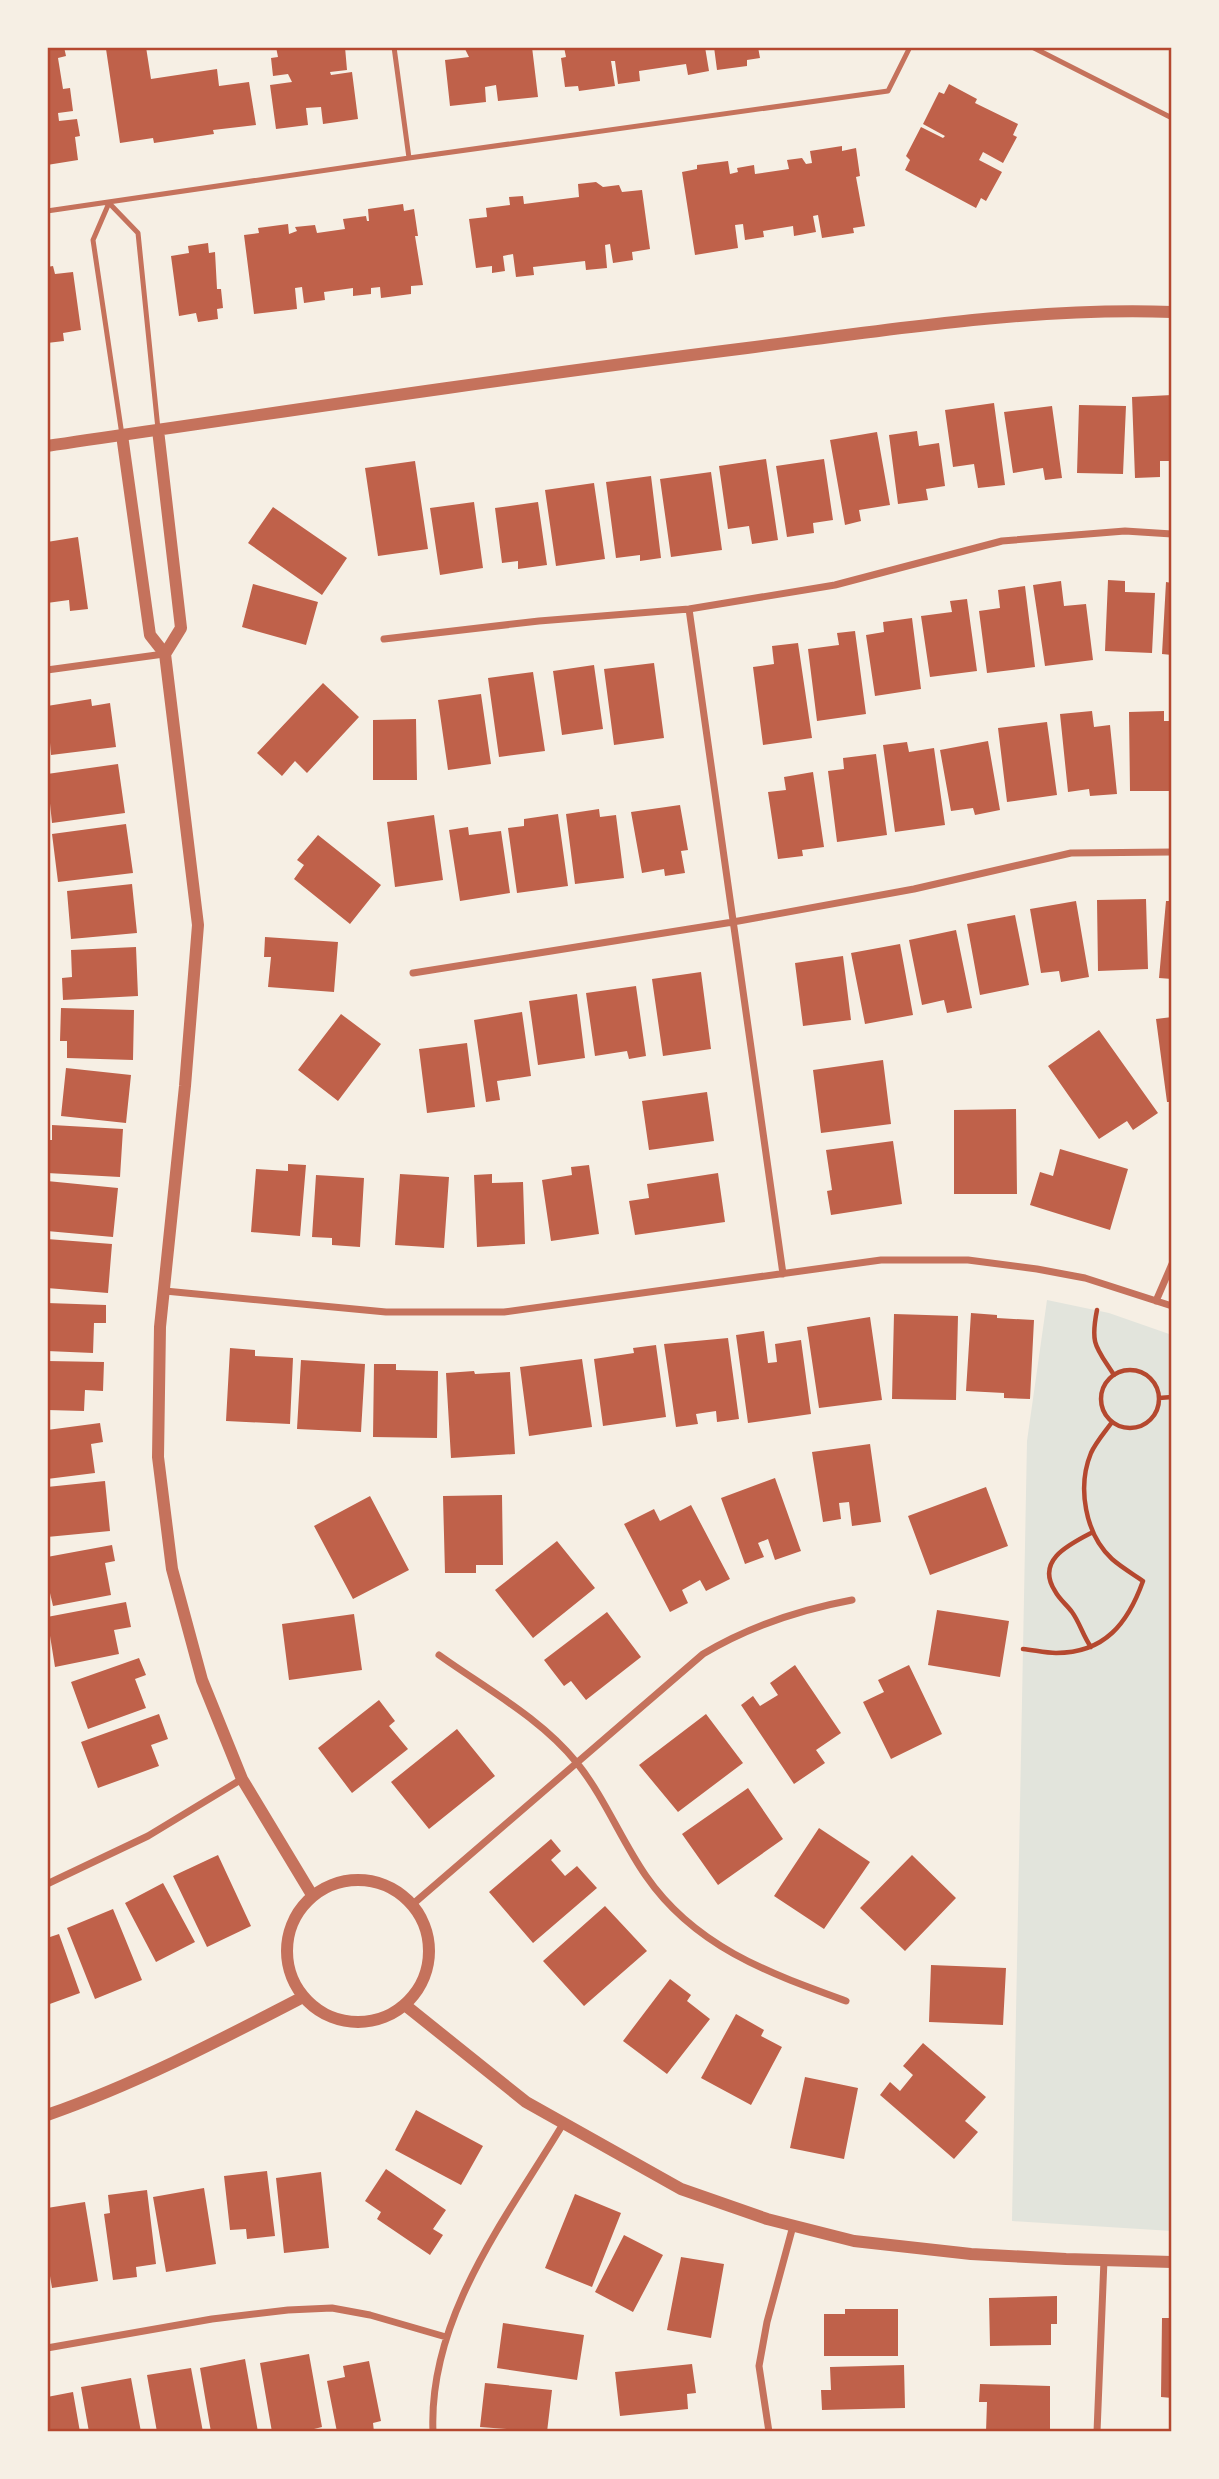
<svg xmlns="http://www.w3.org/2000/svg" width="1219" height="2479" font-family="'Open Sans',sans-serif">
<style>
.green{fill:#e2e4dc}
.building{fill:#bf614a}
.lines{fill:none;stroke-linecap:round;stroke-linejoin:round}
.path{stroke:#b5482f;stroke-width:4.5}
.service{stroke:#c5725c;stroke-width:5}
.minor{stroke:#c5725c;stroke-width:7}
.tertiary{stroke:#c5725c;stroke-width:12}
.neatline{fill:none;stroke:#b5482f;stroke-width:2.5}
</style>
<rect width="100%" height="100%" fill="#f6efe4"/>
<!-- green -->
<path class="green" d="M1047,1300L1109,1313L1172,1335V2231L1012,2221L1027,1441Z"/>
<!-- building -->
<path class="building" d="M47,47H64L66,56L58,58L63,89L70,88L73,111L58,113L59,121L77,119L80,136L75,137L78,160L47,165Z
M115,47H146L151,79L217,69L219,86L249,82L256,125L213,130L214,134L154,143L153,138L120,143L106,49Z
M276,47H345L347,70L330,72L331,75L352,72L358,119L323,124L321,107L306,108L308,125L276,129L270,85L292,82L288,74L273,76L271,58L278,57Z
M464,47H532L538,97L498,101L496,85L485,87L486,102L450,106L445,60L469,57Z
M564,47H705L709,71L688,75L686,64L639,71L640,81L618,84L615,61H611L615,86L579,91L578,86L565,87L561,58L566,57Z
M714,47H758L760,58L747,60V66L717,70Z
M949,84L977,99L975,103L1018,124L1013,135L1017,137L1003,163L983,152L979,160L1002,172L986,201L981,198L976,208L905,170L910,160L906,156L921,127L943,138L945,136L923,124L939,92L944,94Z
M842,146V151L856,148L860,176L856,177L865,226L853,228L854,233L822,238L818,215L813,216L816,232L794,236L793,226L763,231L764,237L745,240L743,224L735,225L738,248L695,255L682,172L697,169V165L728,161L730,174L738,172L737,168L754,165L755,174L789,169L787,160L802,158L806,164L812,163L810,151Z
M596,182L603,187L619,185L622,192L642,190L650,249L632,252L633,260L613,263L610,244L605,245L607,268L586,270L585,261L533,267L534,275L516,277L513,254L503,256L505,271L492,273V266L476,268L469,219L487,217L486,208L510,205L509,197L523,196L524,204L579,197L578,184Z
M403,204L404,211L414,209L418,236H415L423,285L411,286V294L381,298L380,287L371,288V294L353,296V288L324,292L325,300L304,303L302,287L295,288L297,309L254,314L244,235L259,233L258,228L288,224L289,234L297,231L295,227L315,225L317,233L345,229L343,219L366,216L367,221H369L368,209Z
M208,243L209,253L215,252L217,289H221L223,308L217,309L218,319L198,322L196,313L179,316L171,256L189,253L188,246Z
M53,266L55,274L73,272L81,330L63,333L64,341L47,343V267Z
M1172,395V461H1160V477L1135,478L1132,397Z
M994,403L1005,485L978,488L974,464L953,467L945,410Z
M1079,405L1126,406L1123,474L1077,473Z
M1052,406L1062,478L1045,480L1043,468L1013,473L1004,412Z
M917,431L919,446L939,443L945,486L926,489L928,500L898,504L889,435Z
M877,432L890,505L859,510L861,521L845,525L830,440Z
M766,459L778,540L752,544L749,526L728,529L719,466Z
M824,459L833,520L813,523L814,533L787,537L776,466Z
M415,461L428,549L378,556L365,468Z
M711,472L722,550L671,557L660,479Z
M651,476L661,558L640,561V555L616,558L606,482Z
M594,483L605,559L556,566L545,490Z
M474,502L483,568L440,575L430,508Z
M538,502L547,565L518,569V561L502,563L495,508Z
M273,507L347,558L322,595L248,543Z
M78,537L88,609L70,611L69,600L47,603V542Z
M1108,580L1125,581V592L1155,593L1152,653L1105,651Z
M1061,581L1064,606L1086,604L1093,660L1045,666L1033,585Z
M1166,582L1172,583V655L1162,654Z
M253,584L318,602L306,645L242,627Z
M1025,586L1035,667L987,673L979,611L1000,608L998,590Z
M967,599L977,671L930,677L921,616L952,612L950,601Z
M912,618L921,689L875,696L866,635L884,632L883,622Z
M855,631L866,714L817,721L808,649L839,645L837,633Z
M798,643L812,738L763,745L753,667L774,664L772,646Z
M654,663L664,738L614,745L604,669Z
M594,665L603,729L562,735L553,671Z
M533,672L545,751L499,757L488,678Z
M323,683L359,717L307,773L295,761L282,776L257,753Z
M481,694L491,764L448,770L438,700Z
M91,699L92,706L110,703L116,747L51,755L47,706Z
M1092,711L1094,727L1110,725L1117,794L1090,796L1089,789L1068,792L1060,714Z
M1164,711V721H1172V791H1130L1129,712Z
M416,719L417,780H373V720Z
M1047,722L1057,795L1007,802L998,728Z
M988,741L1000,810L975,815L973,808L951,811L940,750Z
M907,742L909,752L934,748L945,825L895,832L883,745Z
M876,754L887,835L837,842L828,771L844,769L843,758Z
M118,764L125,813L52,823L47,774Z
M813,772L824,847L802,850L803,856L778,859L768,792L786,790L784,777Z
M680,805L688,850L681,851L685,873L665,876L664,869L642,873L631,812Z
M599,809L600,817L616,815L624,878L575,884L566,814Z
M558,814L568,886L517,893L508,828L524,826V819Z
M434,815L443,880L395,887L387,822Z
M126,824L133,873L58,882L52,834Z
M468,827L469,835L501,831L510,893L460,901L449,830Z
M318,835L381,885L350,924L294,879L304,865L297,860Z
M132,884L137,933L71,939L67,891Z
M1146,899L1148,969L1098,971L1097,900Z
M1076,901L1089,977L1061,982L1059,971L1041,973L1030,909Z
M1166,901H1172V979L1159,978Z
M1015,915L1029,985L980,995L967,924Z
M956,930L972,1008L947,1013L944,1000L922,1005L909,940Z
M265,937L338,942L334,992L268,987L271,957H264Z
M900,944L913,1015L865,1024L851,953Z
M136,947L138,996L63,1000L62,978L72,977L71,950Z
M843,956L851,1020L803,1026L795,963Z
M701,972L711,1049L663,1056L652,979Z
M636,986L646,1056L629,1059L627,1051L595,1056L586,993Z
M577,994L585,1058L538,1065L529,1001Z
M61,1008L134,1010L133,1060L67,1058V1041H60Z
M522,1012L531,1076L497,1081L500,1100L486,1102L474,1020Z
M341,1014L381,1044L338,1101L298,1070Z
M1172,1017V1102H1167L1156,1019Z
M1099,1030L1158,1113L1133,1130L1127,1121L1099,1139L1048,1066Z
M467,1043L475,1107L427,1113L419,1049Z
M883,1060L891,1124L821,1133L813,1070Z
M66,1068L131,1075L126,1123L61,1116Z
M707,1092L714,1141L649,1150L642,1101Z
M1016,1109L1017,1194H954V1110Z
M52,1125L123,1129L120,1177L47,1173V1140H52Z
M893,1141L902,1204L831,1215L827,1191L832,1190L826,1150Z
M1060,1149L1128,1169L1110,1230L1030,1205L1040,1172L1053,1176Z
M288,1164L306,1165L300,1236L251,1232L256,1169L288,1171Z
M589,1165L599,1234L551,1241L542,1180L572,1175L571,1167Z
M718,1173L725,1222L635,1235L629,1201L649,1198L647,1184Z
M400,1174L449,1177L444,1248L395,1245Z
M492,1174V1183L523,1182L525,1244L477,1247L474,1175Z
M316,1175L364,1178L360,1247L332,1245V1238L312,1237Z
M47,1181L118,1188L113,1237L47,1231Z
M47,1239L112,1244L108,1293L47,1288Z
M47,1303L106,1305V1323H94L93,1353L47,1351Z
M971,1313L997,1315V1318L1034,1320L1030,1399L1004,1398V1393L966,1391Z
M894,1314L958,1316L956,1400L892,1399Z
M870,1317L882,1400L819,1408L807,1327Z
M764,1331L768,1363L777,1362L775,1344L801,1340L811,1414L748,1423L736,1335Z
M728,1338L739,1419L717,1422L716,1411L696,1414L698,1424L676,1427L664,1344Z
M656,1345L666,1417L603,1426L594,1359L634,1353L633,1348Z
M230,1348L255,1350V1356L293,1358L290,1424L226,1421Z
M582,1359L592,1427L529,1436L520,1367Z
M301,1360L365,1364L361,1432L297,1429Z
M47,1361L104,1362L103,1391L85,1390L84,1411L47,1410Z
M374,1364H396V1370L438,1371L437,1438L373,1437Z
M474,1371L475,1374L510,1372L515,1454L451,1458L446,1373Z
M100,1423L103,1442L91,1444L95,1473L47,1479V1430Z
M870,1444L881,1522L852,1526L849,1502L839,1503L841,1519L823,1522L812,1452Z
M775,1478L801,1551L775,1560L768,1539L758,1543L764,1557L745,1564L721,1498Z
M105,1481L110,1531L47,1537V1487Z
M986,1487L1008,1546L930,1575L908,1516Z
M502,1495L503,1565H476V1573H445L443,1496Z
M370,1496L409,1570L353,1599L314,1526Z
M691,1505L730,1579L706,1591L700,1580L682,1590L688,1603L670,1612L624,1524L654,1509L660,1521Z
M557,1541L595,1588L533,1638L495,1590Z
M112,1545L115,1561L105,1563L111,1595L53,1606L47,1580V1557Z
M126,1602L131,1627L114,1630L119,1654L55,1667L47,1617Z
M937,1610L1009,1621L1000,1677L928,1665Z
M607,1612L641,1657L586,1700L571,1681L564,1686L544,1660Z
M354,1614L362,1670L289,1680L282,1624Z
M139,1658L146,1675L135,1679L146,1708L88,1729L71,1682Z
M795,1665L841,1733L816,1750L825,1763L794,1784L741,1705L753,1696L760,1706L778,1695L770,1683Z
M909,1665L942,1734L891,1759L863,1702L884,1692L878,1680Z
M379,1700L395,1721L389,1726L408,1749L352,1793L318,1748Z
M159,1714L168,1739L151,1745L159,1766L98,1788L81,1742Z
M706,1714L743,1763L678,1812L639,1765Z
M457,1729L495,1776L429,1829L391,1782Z
M748,1788L783,1839L718,1885L682,1834Z
M819,1828L870,1862L824,1929L774,1896Z
M551,1839L561,1851L551,1860L565,1876L577,1866L597,1888L533,1943L489,1892Z
M218,1855L251,1926L207,1947L173,1876Z
M912,1855L956,1898L905,1951L860,1908Z
M163,1883L195,1942L156,1962L125,1903Z
M605,1906L647,1951L584,2006L543,1961Z
M113,1909L142,1980L95,1999L67,1928Z
M59,1934L80,1993L47,2005V1938Z
M931,1965L1006,1968L1003,2025L929,2022Z
M670,1979L691,1995L687,2001L710,2019L667,2074L623,2041Z
M736,2014L764,2030L761,2036L782,2047L751,2105L701,2078Z
M923,2043L986,2097L965,2121L978,2132L954,2159L880,2095L890,2082L900,2091L913,2075L903,2066Z
M805,2077L858,2088L844,2159L790,2148Z
M416,2110L483,2146L461,2185L395,2150Z
M386,2169L446,2210L433,2229L443,2235L430,2255L377,2219L381,2212L365,2201Z
M267,2171L275,2236L247,2239L246,2229L230,2230L224,2176Z
M321,2172L329,2248L284,2253L276,2178Z
M204,2188L216,2264L166,2272L153,2197Z
M147,2190L156,2264L136,2267L137,2277L113,2280L104,2214L110,2213L108,2195Z
M575,2194L621,2213L592,2287L545,2268Z
M85,2202L98,2281L52,2288L47,2258V2208Z
M624,2235L663,2255L633,2312L595,2292Z
M681,2257L724,2264L711,2338L667,2330Z
M1057,2296V2324H1051V2345L990,2346L989,2298Z
M845,2309H898V2356H824V2314H845Z
M1162,2318H1172V2398L1161,2397Z
M503,2323L584,2335L577,2380L497,2368Z
M309,2354L322,2427L302,2432H272L260,2363Z
M245,2359L258,2432H211L200,2368Z
M369,2361L381,2421L373,2423L374,2432H337L327,2381L345,2377L343,2366Z
M692,2364L696,2393L687,2394L688,2409L620,2416L615,2372Z
M904,2365L905,2408L822,2410L821,2390H831L830,2367Z
M191,2368L203,2432H157L147,2375Z
M131,2378L141,2432H89L81,2387Z
M485,2383L552,2390L547,2432L480,2427Z
M980,2384L1050,2386V2432H986L987,2402H979Z
M73,2392L80,2432H47V2397Z"/>
<g class="lines">
<!-- path -->
<path class="path" d="M1097,1310C1090,1345 1096,1347 1114,1375
M1101 1399a29 29 0 1 1 58 0a29 29 0 1 1-58 0Z
M1159,1398L1172,1397
M1091,1647C1083,1636 1080,1623 1072,1612C1067,1605 1059,1599 1055,1591C1035,1560 1070,1544 1093,1532
M1023,1649C1034,1650 1045,1653 1056,1653C1105,1653 1128,1623 1143,1581C1133,1574 1121,1567 1112,1559C1085,1534 1077,1487 1091,1453C1096,1442 1105,1432 1112,1422"/>
<!-- service -->
<path class="service" d="M1032,47L1172,118
M409,158L888,91L910,47
M109,203L138,233L158,429
M109,203L93,240L122,435
M47,211L409,158L394,47"/>
<!-- minor -->
<path class="minor" d="M689,609L783,1274
M384,639L539,621L689,609L835,585L1002,541L1125,531L1172,534
M47,670L164,654
M413,973L733,922L914,889L1071,853L1172,852
M165,1291L386,1312H504L881,1260H968L1037,1269L1085,1278L1172,1306
M1156,1301L1172,1264
M439,1655C485,1688 541,1718 577,1763C605,1798 621,1840 646,1876C695,1947 769,1973 846,2001
M47,1884L148,1836L242,1779
M413,1904L703,1654C750,1626 798,1610 852,1600
M47,2348L212,2319L288,2310L332,2308L370,2315L446,2337
M433,2432C428,2317 507,2217 563,2124
M769,2432L759,2366L767,2322L793,2226
M1097,2432L1104,2260"/>
<!-- tertiary -->
<path class="tertiary" d="M158,430L181,628L165,654
M122,435L150,635L165,654L198,925L185,1086L160,1327L158,1457L172,1569L202,1680L242,1779L312,1895
M47,446C280,412 513,377 747,348C887,330 1030,307 1172,312
M287 1951a71 71 0 1 1 142 0a71 71 0 1 1-142 0Z
M405,2005L526,2102L681,2189L767,2219L854,2241L971,2254L1066,2259L1172,2262
M47,2115C136,2084 220,2040 303,1997"/>
</g>
<!-- border -->
<rect width="1219" height="2479" fill="none" stroke="#f6efe4" stroke-width="98"/>
<rect x="49" y="49" width="1121" height="2381" class="neatline"/>
</svg>
